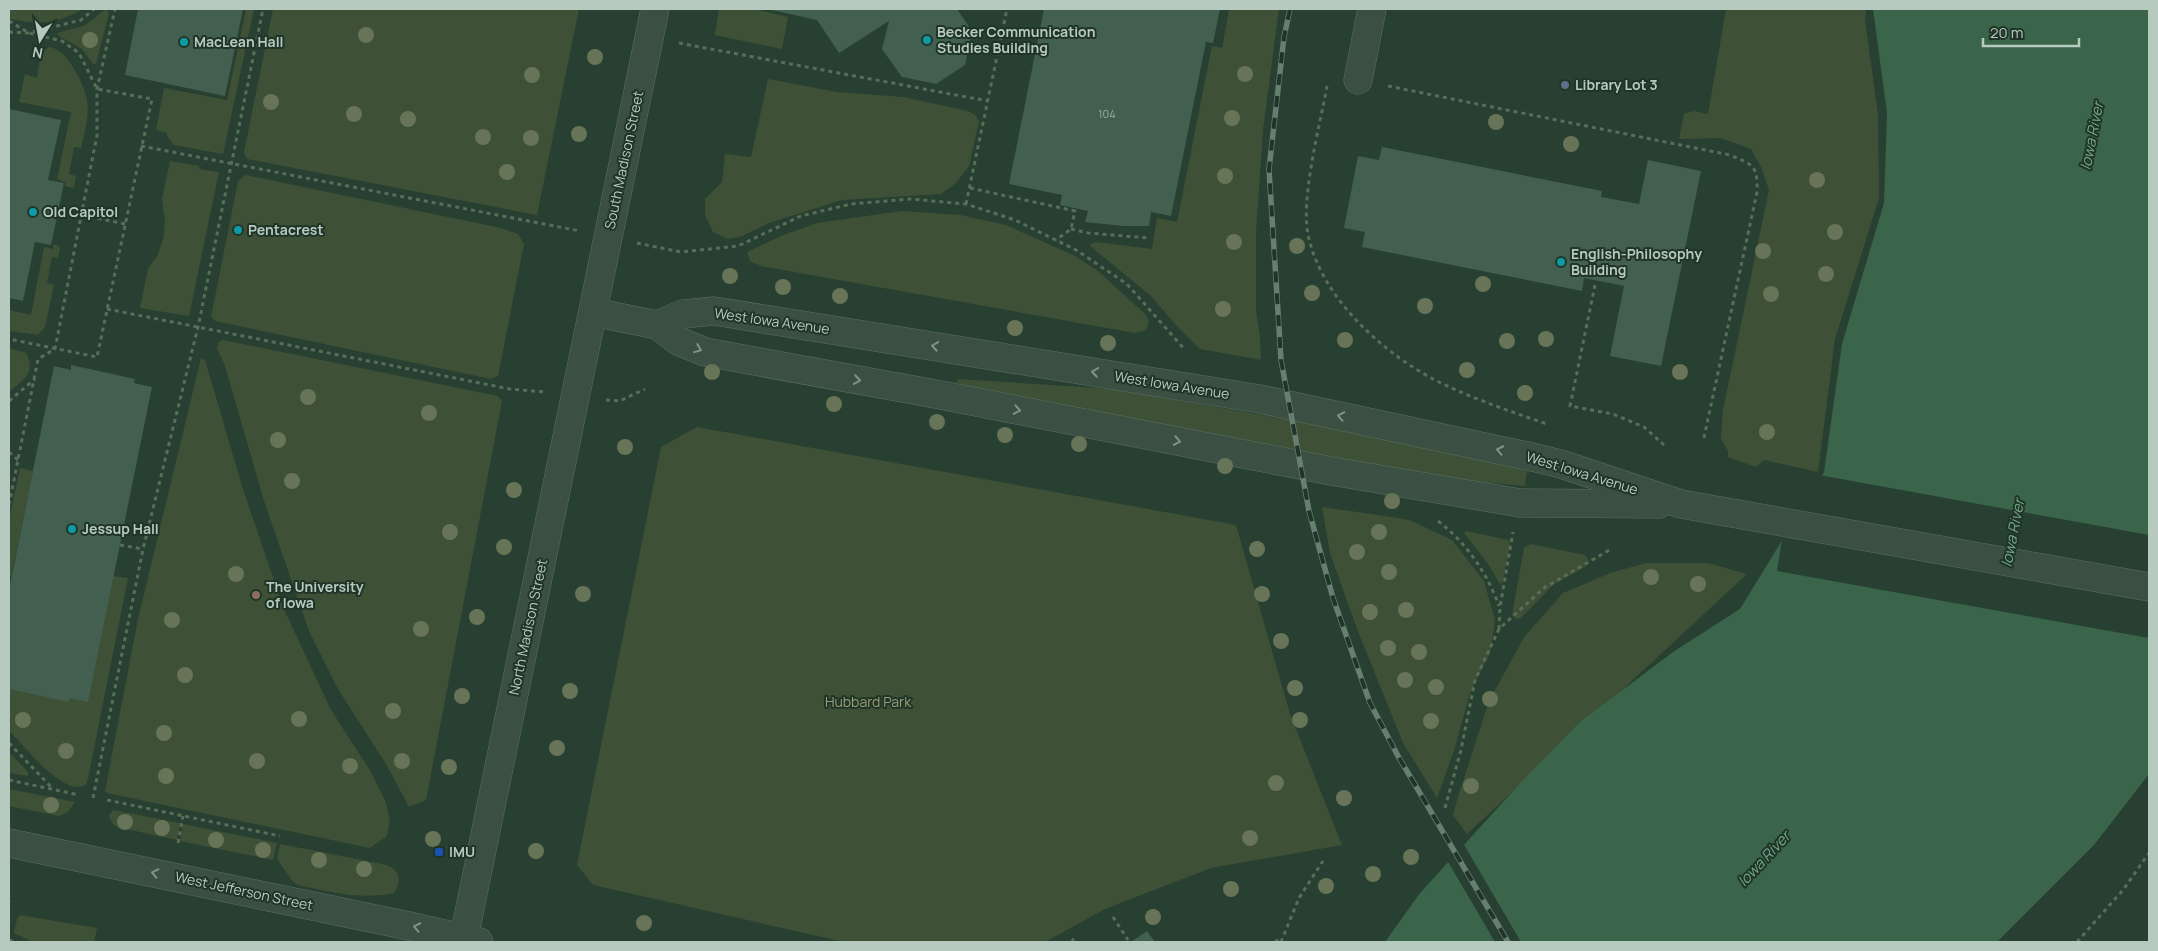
<svg xmlns="http://www.w3.org/2000/svg" width="2158" height="951" font-family="Manrope,sans-serif">
<style>
.green{fill:#3e5136}
.water{fill:#3a654b}
.pier{fill:#274031}
.building{fill:#435f4f}
.lines{fill:none;stroke-linecap:round;stroke-linejoin:round}
.minor-casing{stroke:#5c7064;stroke-width:29}
.path{stroke:#596d59;stroke-width:3;stroke-dasharray:4 4;stroke-linecap:butt}
.minor{stroke:#3b5043;stroke-width:28}
.rail-casing{stroke:#667f70;stroke-width:5.5}
.rail{stroke:#203528;stroke-width:4;stroke-dasharray:11;stroke-linecap:butt}
.tree{fill:#687458}
.oneway{stroke:#7f9388}
.culture-dot{fill:#0f9aa8;stroke:#203528;stroke-width:2}
.service-dot{fill:#5c6f8a;stroke:#203528;stroke-width:2}
.education-dot{fill:#8d6e63;stroke:#203528;stroke-width:2}
.transit-dot{fill:#1a4fb4;stroke:#203528;stroke-width:2}
.labels{text-anchor:middle;stroke-width:4;stroke-linejoin:round;paint-order:stroke}
.number-label{font-size:11px;fill:#9aafa4}
.poi-label{font-size:14px;font-weight:bold;fill:#b7cac0;stroke:#203528;text-anchor:start}
.street-label{font-size:14px;fill:#b7cac0;stroke:#203528}
.park-label{font-size:14px;fill:#9d9f77;stroke:#203528}
.water-label{font-size:15px;font-style:italic;fill:#72a787;stroke:#203528}
</style>
<rect width="100%" height="100%" fill="#274031"/>
<!-- green -->
<path class="green" d="M9,9H83C56,24 40,25 10,19Z
M106,9L109,13L96,64H93L82,49L59,36L57,33L84,26Z
M246,9H254L223,154L174,145L167,136V133L156,130L164,88L227,100Z
M273,9H579L537,215L247,159L244,152Z
M719,9H754L788,17L782,49L715,35Z
M1229,9H1279L1263,130L1256,232V309L1260,338L1261,360L1200,349L1174,323L1151,296L1089,245L1096,242L1152,249L1157,218L1177,222L1212,46L1222,48Z
M1726,9H1866L1865,19L1878,115L1879,198L1835,339L1818,472L1764,460L1756,467L1728,457V451L1721,438L1723,410L1769,190L1761,167L1751,149L1720,138L1679,139L1684,114L1694,111L1708,114Z
M51,47C62,51 68,59 74,69C93,101 89,114 81,148L74,147L69,174L76,176L74,188L65,186V182L57,179L71,112L19,102L25,74L37,78C39,67 39,49 51,47Z
M768,79L837,92L903,97L968,111L975,115L979,121L969,166L956,183L941,194L842,200L769,223L740,237L728,239L713,232L705,215V199L722,182L725,154L751,157Z
M170,161L199,166V169L219,172L189,316L140,308L148,269L157,256L163,240L165,222L162,199Z
M245,175L501,228L518,234L524,244L498,376L491,379L215,321L211,317L238,181Z
M902,211L960,215L1006,225L1073,255L1097,270L1145,314L1149,322L1146,330L1135,333L761,266L750,261L747,252L781,236L817,223Z
M54,244L60,247L58,258L52,257L47,283L54,285L45,327L38,335L9,331V310L31,315L44,247L53,249Z
M223,340L498,396L502,401L426,800L409,807L386,764L338,689L309,631L264,501L225,366L217,348L218,343Z
M9,348L26,353C37,372 23,380 9,392Z
M201,358L205,360L242,486L283,607L331,710L371,772L386,803L390,820L387,836L370,848L107,793L105,791L138,619Z
M958,379L1113,389L1433,445L1527,471L1525,486L1467,481L1113,420L956,383Z
M697,427L1236,525L1290,714L1342,845L1211,868L1105,909L1045,942H844L593,885L577,865L661,447Z
M20,468L33,471L11,577L9,576V520Z
M1322,507L1399,518L1412,521L1452,540L1484,581L1495,620L1490,653L1470,693L1454,751L1437,798L1403,743L1357,629L1330,553Z
M1466,531L1508,540L1510,545L1502,583L1500,584L1488,564L1464,533Z
M1530,544L1585,555L1589,561L1585,567L1553,585L1521,618L1516,619L1512,615L1524,548Z
M1646,563H1708L1747,574L1467,834L1453,815L1456,803L1489,701L1524,637L1563,593L1610,573Z
M113,576L128,578L88,779L86,784C66,800 22,744 9,730V689L69,701Z
M9,752L28,772V776L9,773Z
M9,789L75,802L68,812L59,816L9,806Z
M113,810L180,823L177,840L117,827L113,824L109,816Z
M183,824L277,843L273,860L180,841Z
M280,844L387,865C400,870 402,882 394,893C361,900 330,892 298,885L293,882L277,859Z
M20,915L97,928L94,942H33L14,933L17,919Z"/>
<!-- water -->
<path class="water" d="M1873,9H2149V774L2094,845L1997,942H1385L1420,893L1526,777L1580,722L1673,652L1740,609L1824,472L1842,344L1884,203L1887,113Z"/>
<!-- pier -->
<path class="pier" d="M1819,475L2149,535V638L1777,571L1783,533Z
M1463,843L1521,942H1495L1447,860Z"/>
<!-- building -->
<path class="building" d="M138,9H243L225,96L125,75Z
M767,9H957L972,31L965,65L936,84L902,77L882,49L889,21L839,53L817,20Z
M1044,9H1220L1213,43L1206,42L1171,216L1151,212L1149,226H1123L1085,222L1088,211L1060,205L1062,195L1009,184Z
M9,109L61,120L48,180L64,183L51,245L35,242L23,301L9,298Z
M1382,147L1602,191L1601,197L1639,204L1648,160L1701,171L1661,366L1610,356L1624,286L1584,278L1582,291L1362,247L1365,232L1344,228L1358,156L1379,160Z
M71,365L135,379L134,383L152,387L88,702L70,698L69,702L9,689V590L54,366L71,370Z
M1147,931L1155,942H1131Z"/>
<g class="lines">
<defs>
<path id="minor" d="M1358,80L1372,9
M593,312L657,325L678,341L705,352L930,393L1331,471L1520,503L1659,504
M657,325L683,314L714,311L1260,399L1532,457L1561,464L1681,504L2149,587
M9,843L409,926L479,942
M463,942L655,9"/>
</defs>
<!-- minor casing -->
<use href="#minor" class="minor-casing"/>
<!-- path -->
<path class="path" d="M9,21L29,33L62,41L79,53L97,89L152,99L97,357L9,339
M9,32L29,33L81,20L94,9
M679,43L988,101
M1327,86C1320,126 1299,202 1309,239C1324,301 1386,356 1441,383C1474,399 1509,411 1544,423L1542,427
M1388,86L1730,155C1753,165 1758,165 1757,192L1703,442
M141,146L580,231
M970,188L1075,211L1071,229L1056,240
M966,204L1007,9
M82,215L125,224
M1071,229L1088,233L1149,238
M637,243L681,252L738,246L801,216L851,204L910,199L966,204L1015,220L1076,250L1127,284L1185,350
M1595,285L1570,406L1613,414L1644,427L1664,445
M107,309L510,389L545,392
M606,400L620,401L645,389
M9,401L35,379
M9,452L18,460
M9,505L38,359L55,349L97,135V89L115,9
M1438,521C1467,544 1486,571 1499,606
M120,545L143,549
M1499,629L1500,607L1513,532
M9,743L53,789
M9,780L79,795
M93,798L143,549L198,327L263,9
M107,800L280,836
M1445,808L1461,750L1475,680L1499,629L1544,588L1611,549
M178,843L183,816
M9,902V900
M1113,917L1128,940
M9,940L17,942
M1072,942L1075,935
M1275,942L1281,938
M1281,942L1299,898L1323,861
M2077,942L2123,890L2149,853"/>
<!-- minor -->
<use href="#minor" class="minor"/>
<defs>
<path id="rail" d="M1290,9L1284,37L1269,169L1281,360L1309,511L1333,598L1370,703L1398,756L1508,942"/>
</defs>
<!-- rail casing -->
<use href="#rail" class="rail-casing"/>
<!-- rail -->
<use href="#rail" class="rail"/>
</g>
<!-- trees -->
<g class="tree">
<circle cx="366" cy="35" r="8"/>
<circle cx="90" cy="40" r="8"/>
<circle cx="595" cy="57" r="8"/>
<circle cx="1245" cy="74" r="8"/>
<circle cx="532" cy="75" r="8"/>
<circle cx="271" cy="102" r="8"/>
<circle cx="354" cy="114" r="8"/>
<circle cx="1232" cy="118" r="8"/>
<circle cx="408" cy="119" r="8"/>
<circle cx="1496" cy="122" r="8"/>
<circle cx="579" cy="134" r="8"/>
<circle cx="483" cy="137" r="8"/>
<circle cx="531" cy="138" r="8"/>
<circle cx="1571" cy="144" r="8"/>
<circle cx="507" cy="172" r="8"/>
<circle cx="1225" cy="176" r="8"/>
<circle cx="1817" cy="180" r="8"/>
<circle cx="1835" cy="232" r="8"/>
<circle cx="1234" cy="242" r="8"/>
<circle cx="1297" cy="246" r="8"/>
<circle cx="1763" cy="251" r="8"/>
<circle cx="1826" cy="274" r="8"/>
<circle cx="730" cy="276" r="8"/>
<circle cx="1483" cy="284" r="8"/>
<circle cx="783" cy="287" r="8"/>
<circle cx="1312" cy="293" r="8"/>
<circle cx="1771" cy="294" r="8"/>
<circle cx="840" cy="296" r="8"/>
<circle cx="1425" cy="306" r="8"/>
<circle cx="1223" cy="309" r="8"/>
<circle cx="1015" cy="328" r="8"/>
<circle cx="1546" cy="339" r="8"/>
<circle cx="1345" cy="340" r="8"/>
<circle cx="1507" cy="341" r="8"/>
<circle cx="1108" cy="343" r="8"/>
<circle cx="1467" cy="370" r="8"/>
<circle cx="712" cy="372" r="8"/>
<circle cx="1680" cy="372" r="8"/>
<circle cx="1525" cy="393" r="8"/>
<circle cx="308" cy="397" r="8"/>
<circle cx="834" cy="404" r="8"/>
<circle cx="429" cy="413" r="8"/>
<circle cx="937" cy="422" r="8"/>
<circle cx="1767" cy="432" r="8"/>
<circle cx="1005" cy="435" r="8"/>
<circle cx="278" cy="440" r="8"/>
<circle cx="1079" cy="444" r="8"/>
<circle cx="625" cy="447" r="8"/>
<circle cx="1225" cy="466" r="8"/>
<circle cx="292" cy="481" r="8"/>
<circle cx="514" cy="490" r="8"/>
<circle cx="1392" cy="501" r="8"/>
<circle cx="450" cy="532" r="8"/>
<circle cx="1379" cy="532" r="8"/>
<circle cx="504" cy="547" r="8"/>
<circle cx="1257" cy="549" r="8"/>
<circle cx="1357" cy="552" r="8"/>
<circle cx="1389" cy="572" r="8"/>
<circle cx="236" cy="574" r="8"/>
<circle cx="1651" cy="577" r="8"/>
<circle cx="1698" cy="584" r="8"/>
<circle cx="583" cy="594" r="8"/>
<circle cx="1262" cy="594" r="8"/>
<circle cx="1406" cy="610" r="8"/>
<circle cx="1370" cy="612" r="8"/>
<circle cx="477" cy="617" r="8"/>
<circle cx="172" cy="620" r="8"/>
<circle cx="421" cy="629" r="8"/>
<circle cx="1281" cy="641" r="8"/>
<circle cx="1388" cy="648" r="8"/>
<circle cx="1419" cy="652" r="8"/>
<circle cx="185" cy="675" r="8"/>
<circle cx="1405" cy="680" r="8"/>
<circle cx="1436" cy="687" r="8"/>
<circle cx="1295" cy="688" r="8"/>
<circle cx="570" cy="691" r="8"/>
<circle cx="462" cy="696" r="8"/>
<circle cx="1490" cy="699" r="8"/>
<circle cx="393" cy="711" r="8"/>
<circle cx="299" cy="719" r="8"/>
<circle cx="23" cy="720" r="8"/>
<circle cx="1300" cy="720" r="8"/>
<circle cx="1431" cy="721" r="8"/>
<circle cx="164" cy="733" r="8"/>
<circle cx="557" cy="748" r="8"/>
<circle cx="66" cy="751" r="8"/>
<circle cx="257" cy="761" r="8"/>
<circle cx="402" cy="761" r="8"/>
<circle cx="350" cy="766" r="8"/>
<circle cx="449" cy="767" r="8"/>
<circle cx="166" cy="776" r="8"/>
<circle cx="1276" cy="783" r="8"/>
<circle cx="1471" cy="786" r="8"/>
<circle cx="1344" cy="798" r="8"/>
<circle cx="51" cy="805" r="8"/>
<circle cx="125" cy="822" r="8"/>
<circle cx="162" cy="828" r="8"/>
<circle cx="1250" cy="838" r="8"/>
<circle cx="433" cy="839" r="8"/>
<circle cx="216" cy="840" r="8"/>
<circle cx="263" cy="850" r="8"/>
<circle cx="536" cy="851" r="8"/>
<circle cx="1411" cy="857" r="8"/>
<circle cx="319" cy="860" r="8"/>
<circle cx="364" cy="869" r="8"/>
<circle cx="1373" cy="874" r="8"/>
<circle cx="1326" cy="886" r="8"/>
<circle cx="1231" cy="889" r="8"/>
<circle cx="1153" cy="917" r="8"/>
<circle cx="644" cy="923" r="8"/>
</g>
<!-- one-way arrows -->
<defs><path id="oneway-chevron" d="M-2-3.5L2.5 0L-2 3.5" fill="none" stroke-width="1.6" stroke-linecap="round" stroke-linejoin="round" transform="scale(1.25)"/></defs>
<g class="oneway">
<use href="#oneway-chevron" transform="translate(935 346) rotate(-171)"/>
<use href="#oneway-chevron" transform="translate(698 349) rotate(22)"/>
<use href="#oneway-chevron" transform="translate(1095 372) rotate(-171)"/>
<use href="#oneway-chevron" transform="translate(857 380) rotate(10)"/>
<use href="#oneway-chevron" transform="translate(1017 410) rotate(11)"/>
<use href="#oneway-chevron" transform="translate(1341 416) rotate(-168)"/>
<use href="#oneway-chevron" transform="translate(1177 441) rotate(11)"/>
<use href="#oneway-chevron" transform="translate(1500 450) rotate(-168)"/>
<use href="#oneway-chevron" transform="translate(155 873) rotate(-168)"/>
<use href="#oneway-chevron" transform="translate(417 927) rotate(-168)"/>
</g>
<!-- markers -->
<g class="culture-dot">
<circle cx="927" cy="40" r="5"/>
<circle cx="184" cy="42" r="5"/>
<circle cx="33" cy="212" r="5"/>
<circle cx="238" cy="230" r="5"/>
<circle cx="1561" cy="262" r="5"/>
<circle cx="72" cy="529" r="5"/>
</g>
<circle class="service-dot" cx="1565" cy="85" r="5"/>
<circle class="education-dot" cx="256" cy="595" r="5"/>
<rect class="transit-dot" x="434" y="847" width="10" height="10" rx="2.5"/>
<g class="labels">
<!-- number labels -->
<g class="number-label">
<text x="1107" y="118">104</text>
</g>
<!-- poi labels -->
<g class="poi-label">
<text x="937" y="37">Becker Communication<tspan x="937" dy="16">Studies Building</tspan></text>
<text x="194" y="47">MacLean Hall</text>
<text x="1575" y="90">Library Lot 3</text>
<text x="43" y="217">Old Capitol</text>
<text x="248" y="235">Pentacrest</text>
<text x="1571" y="259">English-Philosophy<tspan x="1571" dy="16">Building</tspan></text>
<text x="82" y="534">Jessup Hall</text>
<text x="266" y="592">The University<tspan x="266" dy="16">of Iowa</tspan></text>
<text x="449" y="857">IMU</text>
</g>
<!-- street labels -->
<g class="street-label">
<text transform="translate(624 160) rotate(-78)" y="5">South Madison Street</text>
<text transform="translate(772 321) rotate(8)" y="5">West Iowa Avenue</text>
<text transform="translate(1172 385) rotate(9)" y="5">West Iowa Avenue</text>
<text transform="translate(1582 473) rotate(17)" y="5">West Iowa Avenue</text>
<text transform="translate(528 627) rotate(-78)" y="5">North Madison Street</text>
<text transform="translate(244 891) rotate(12)" y="5">West Jefferson Street</text>
</g>
<!-- park labels -->
<g class="park-label">
<text x="868" y="707">Hubbard Park</text>
</g>
<!-- water labels -->
<g class="water-label">
<text transform="translate(2092 136) rotate(-79)" y="5">Iowa River</text>
<text transform="translate(2013 533) rotate(-79)" y="5">Iowa River</text>
<text transform="translate(1764 859) rotate(-47)" y="5">Iowa River</text>
</g>
</g>
<!-- border -->
<rect width="2158" height="951" fill="none" stroke="#b7cac0" stroke-width="20"/>
<!-- north arrow -->
<g transform="translate(40 40) rotate(191)" stroke="#203528" stroke-width="4" paint-order="stroke">
<path d="M0-4L9 19L0 12L-9 19Z" fill="#b7cac0"/>
<text y="-8" font-size="14" font-weight="bold" text-anchor="middle" fill="#b7cac0">N</text>
</g>
<!-- scale -->
<path d="M1983 38v8h96v-8" fill="none" stroke="#b7cac0" stroke-width="2.5"/>
<text x="1990" y="38" font-size="15" fill="#b7cac0" stroke="#203528" stroke-width="4" paint-order="stroke">20 m</text>
</svg>
